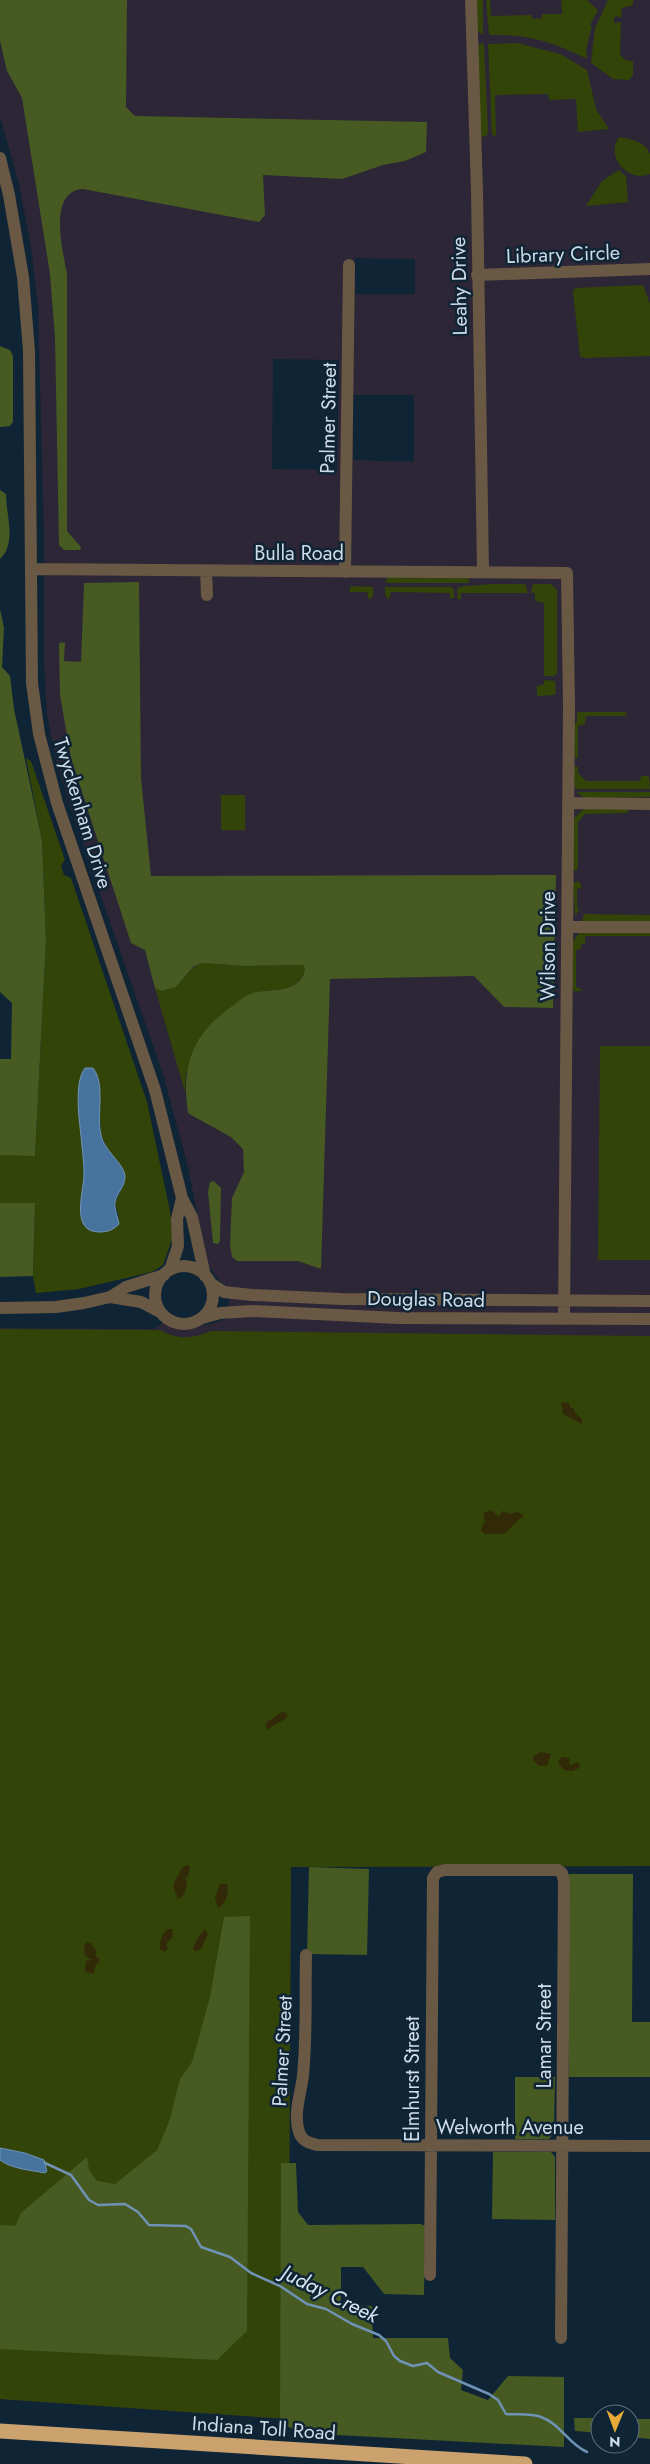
<svg xmlns="http://www.w3.org/2000/svg" width="650" height="2464" font-family="Jost,sans-serif">
<style>
.education{fill:#2c2636;fill-rule:evenodd}
.green{fill:#324408;fill-rule:evenodd}
.forest{fill:#465a22}
.sand{fill:#322908}
.water{fill:#47749f;stroke:#7093b5}
.lines{fill:none;stroke-linecap:round;stroke-linejoin:round}
.stream{stroke:#7093b5;stroke-width:2.5}
.minor{stroke:#695844;stroke-width:12}
.highway{stroke:#cba26d;stroke-width:15}
.labels{text-anchor:middle;stroke-width:5;stroke-linejoin:round;paint-order:stroke}
.street-label{font-size:20px;fill:#cfdce8;stroke:#0f2536}
.water-label{font-size:21px;font-style:italic;fill:#d8e5f2;stroke:#0f2536}
</style>
<rect width="100%" height="100%" fill="#0f2536"/>
<!-- education -->
<path class="education" d="M0,0H650V1866L291,1867L288,2419L0,2399V1328L154,1329L163,1323L173,1328L192,1329L229,1318V1287L219,1281L207,1263L188,1167L164,1077L75,821L55,757L47,715L44,660V538L38,306L31,247L19,184L0,116ZM355,258L415,259V294H355ZM273,359L339,360L337,470L272,469ZM353,395H414V462L353,460Z"/>
<!-- green -->
<path class="green" d="M476,0H483V35L477,30Z
M486,0H490L491,16L532,15V19L542,18V14H562L561,0H587L598,10L590,25L592,26L586,49L587,57L585,58C550,41 528,34 489,35Z
M608,0H633V5L622,8L621,18L617,16L614,18V23L621,22L620,54L625,60L633,61V75L629,80L613,79L591,63L595,28Z
M481,43L484,44L488,132L486,136L480,137L478,46Z
M517,43L560,54L587,70L596,109L609,129L578,132L576,99L549,100L548,94L495,95L496,136L492,135L488,44Z
M619,137C629,138 646,142 650,154C650,159 650,169 650,174C628,183 605,157 619,137Z
M619,170L626,176L628,202L586,206L602,181Z
M643,285L650,304V356L584,358L580,356L573,292L575,288Z
M388,577H469V583H388L385,582Z
M490,584H525L528,593H461V599L458,600L457,589L459,587Z
M533,584H551L557,590V674L554,676H544V603L535,601V593H531Z
M351,586L373,587V596L369,600L367,592H349Z
M385,587H451L454,589V598L450,599V593L391,592L389,600L385,595Z
M544,680L555,681L556,693L554,695L537,696V686L544,684Z
M577,712H626V716H586L585,724L578,726V758L575,759L573,726L577,722Z
M26,758L31,761L65,860L61,866L64,875L71,878L147,1102L170,1211L173,1237L163,1265L152,1272L79,1289L36,1293L33,1276L35,1204L0,1203V1155H35L46,940L42,840ZM79,1089L99,1100L101,1135L124,1183L115,1203L119,1218L80,1207C89,1168 78,1129 79,1089Z
M573,766L578,767V773L586,781H640L641,776H649L650,789H575Z
M576,792H650V797L585,798Z
M221,795H245V830H221Z
M584,809H627L628,813L585,814L578,822V868L576,871L573,869L574,818Z
M579,881L582,888L577,889V905L579,911L575,915L573,883Z
M584,914L650,915V922L582,921Z
M580,932H650V936H585V944H581V949L576,950V987L583,990L576,992L572,990L573,941Z
M201,963L246,966L303,965L305,970C299,990 280,990 263,991L186,1073L185,1092L155,988C177,997 184,971 201,963Z
M600,1046H650V1260H598Z
M0,1329L160,1330C179,1340 191,1339 211,1331L650,1336V1866L291,1867L288,2419L0,2399Z"/>
<!-- forest -->
<path class="forest" d="M0,0H127L126,107L135,116L427,122L426,152L405,161L383,165L342,179L263,175L265,215L259,222L83,189C47,191 63,252 67,274V531L81,547L80,550H64L59,545L55,338L50,274L22,98L7,71L0,41Z
M0,346L10,350L13,356V422L10,426L0,427Z
M0,490L6,494C6,515 17,543 0,559Z
M139,582L141,778L151,876L556,875L553,1008L504,1007L474,976L330,979L321,1269L298,1261H237L232,1257L230,1245L232,1198L244,1172L243,1149L231,1137L191,1115L188,1113C181,1067 192,1034 231,1007C237,1003 243,996 250,994C269,987 298,996 305,970L303,965L246,966L201,963L193,967L176,987L162,991L155,988L145,950L131,943L71,758L60,695L59,645L60,642L65,643L64,661L81,662L84,583Z
M0,609L4,628L2,667L10,676L14,709L42,840L46,940L35,1156L0,1155V1059H11L12,1003L0,992Z
M214,1181L221,1188L220,1241L218,1244L213,1243L208,1192L210,1182Z
M0,1203H35L33,1276L0,1277Z
M309,1867L369,1869L367,1955L307,1954Z
M569,1874H633L632,2022H650V2077H569Z
M250,1916L247,2331L217,2360L0,2349V2225L15,2226L21,2213L87,2157L89,2170L97,2181L115,2184L157,2150L169,2122L180,2079L192,2062L210,1997L224,1917Z
M515,2077H555L554,2133L549,2139H515Z
M493,2152H551L555,2157V2220L492,2219Z
M281,2163H296L298,2212L308,2225L421,2224L425,2226L424,2295L384,2294L363,2267H341V2305L372,2306L373,2338H448L450,2358L463,2370L461,2390L488,2400L508,2376L564,2377V2447L300,2433L280,2422Z
M574,2418H600V2433L575,2431Z
M630,2419H650V2439L630,2437Z"/>
<!-- sand -->
<path class="sand" d="M561,1402L569,1403L570,1407L574,1409L575,1413L582,1419V1424L563,1414Z
M491,1510L499,1517L502,1511L510,1514L517,1512L524,1515L504,1534H484L481,1530L483,1523L487,1522L484,1520V1513Z
M283,1711L288,1715L285,1719L266,1730V1723Z
M541,1752L551,1754L547,1766H539L533,1760V1756Z
M565,1757L570,1759L569,1766L577,1762L580,1765L579,1768L572,1771L564,1770L558,1763L560,1758Z
M186,1865L190,1866L188,1877L185,1878C189,1883 185,1897 178,1899L173,1886L181,1869Z
M220,1884H227C230,1893 225,1904 218,1908L215,1898Z
M168,1929H172L173,1937L166,1944L168,1949L164,1952L160,1949C159,1942 163,1932 168,1929Z
M205,1929L208,1934L201,1949L195,1952L193,1948L198,1937Z
M87,1942L91,1943L97,1952L95,1955L100,1960L95,1966L94,1974L85,1972L86,1961L92,1960L85,1956L84,1946Z"/>
<!-- water -->
<path class="water" d="M85,1068H93C106,1085 96,1114 101,1135C104,1151 125,1164 125,1177C125,1186 117,1193 115,1202C114,1209 118,1217 119,1224C112,1231 107,1232 98,1232C70,1231 84,1191 84,1174C84,1161 82,1148 81,1136C79,1118 74,1082 85,1068Z
M0,2148L25,2153L44,2160L47,2171L45,2173C30,2170 12,2169 0,2160Z"/>
<g class="lines">
<!-- stream -->
<path class="stream" d="M45,2163L71,2175L89,2200L98,2205L125,2204L138,2212L149,2225L186,2226L191,2229L201,2247L230,2257L251,2273L280,2286L307,2304L326,2309L352,2324L379,2335L386,2341L394,2356L400,2361L413,2366L427,2363L438,2372L489,2394L498,2400L506,2414C517,2415 531,2413 541,2417C561,2424 568,2444 587,2452"/>
<!-- minor -->
<path class="minor" d="M471,0L477,191L483,571
M0,158L9,195L23,277L29,351L32,683L39,734L57,803L155,1090L182,1198L192,1217L205,1276
M477,275L650,269
M32,569L567,573L569,706L564,1319
M206,571L207,595
M345,572L349,265
M568,803L650,804
M567,927H650
M155 1295a29 29 0 1 1 58 0a29 29 0 1 1-58 0Z
M170,1270L178,1246L177,1219L182,1198
M210,1283L224,1292L252,1295L341,1299L650,1301
M110,1297L141,1302L160,1312
M0,1308L56,1307L84,1303L110,1297L126,1287L164,1275
M202,1318L220,1313L252,1311L398,1318L650,1319
M306,1955C305,1995 307,2035 303,2075C301,2094 293,2113 299,2132C302,2141 309,2143 317,2145L650,2146
M430,2275L433,1878L437,1872L445,1870H558L562,1873L564,1881L561,2338"/>
<!-- highway -->
<path class="highway" d="M0,2431L525,2464"/>
</g>
<g class="labels">
<!-- street labels -->
<g class="street-label">
<text transform="translate(563 254) rotate(-2)" y="7">Library Circle</text>
<text transform="translate(459 286) rotate(-91)" y="7">Leahy Drive</text>
<text transform="translate(328 418) rotate(-89)" y="7">Palmer Street</text>
<text x="299" y="560">Bulla Road</text>
<text transform="translate(83 813) rotate(73)" y="7">Twyckenham Drive</text>
<text transform="translate(548 946) rotate(-90)" y="7">Wilson Drive</text>
<text transform="translate(426 1299) rotate(1)" y="7">Douglas Road</text>
<text transform="translate(544 2036) rotate(-90)" y="7">Lamar Street</text>
<text transform="translate(282 2051) rotate(-87)" y="7">Palmer Street</text>
<text transform="translate(412 2079) rotate(-90)" y="7">Elmhurst Street</text>
<text x="510" y="2134">Welworth Avenue</text>
<text transform="translate(264 2428) rotate(4)" y="7">Indiana Toll Road</text>
</g>
<!-- water labels -->
<g class="water-label">
<text transform="translate(330 2294) rotate(26)" y="7">Juday Creek</text>
</g>
</g>
<!-- north arrow -->
<g transform="translate(615 2429) rotate(181)"><circle r="24" fill="#0f2536" stroke="#5c6e7d"/>
<path d="M0-4L9 19L0 12L-9 19Z" fill="#e8ab37"/>
<text y="-8" font-size="14" font-weight="bold" text-anchor="middle" fill="#cfdce8">N</text>
</g>
</svg>
